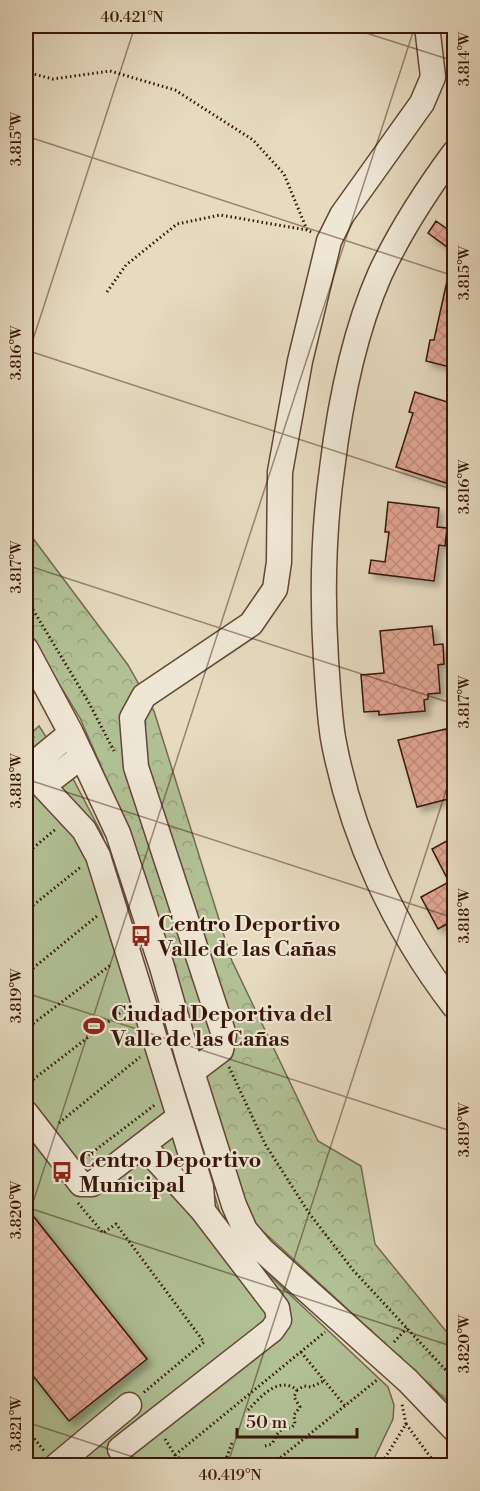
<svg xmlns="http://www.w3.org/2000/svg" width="480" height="1491" font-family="'Libre Bodoni',serif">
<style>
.forest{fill:url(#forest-crowns);stroke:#746b4f;stroke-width:1.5}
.pitch{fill:#b1c095;stroke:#746b4f;stroke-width:1.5}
.building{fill:url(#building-cross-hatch);stroke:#381609;stroke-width:1.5;filter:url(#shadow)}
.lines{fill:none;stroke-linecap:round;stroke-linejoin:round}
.minor-casing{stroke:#644736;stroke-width:27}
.path{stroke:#381609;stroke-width:3;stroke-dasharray:1.5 3;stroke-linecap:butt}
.minor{stroke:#efe7d5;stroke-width:24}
.ticks{fill:none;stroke:#381609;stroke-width:1.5;stroke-opacity:0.45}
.labels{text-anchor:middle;stroke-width:4.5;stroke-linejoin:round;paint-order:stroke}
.poi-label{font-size:22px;font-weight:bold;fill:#381609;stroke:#efe7d5;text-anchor:start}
.neatline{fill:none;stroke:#381609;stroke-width:2}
.ticks-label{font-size:15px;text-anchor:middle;fill:#381609}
</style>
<defs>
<pattern id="forest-crowns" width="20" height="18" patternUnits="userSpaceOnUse" patternTransform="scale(1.5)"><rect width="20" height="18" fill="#b1c095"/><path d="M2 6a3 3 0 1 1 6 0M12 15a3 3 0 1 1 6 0" fill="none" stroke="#99a47f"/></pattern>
<pattern id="building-cross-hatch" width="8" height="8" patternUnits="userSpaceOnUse" patternTransform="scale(1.5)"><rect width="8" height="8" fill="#dfa492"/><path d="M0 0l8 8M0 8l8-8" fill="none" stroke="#c08c7d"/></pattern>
<filter id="shadow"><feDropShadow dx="5" dy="5" stdDeviation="3" flood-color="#0004"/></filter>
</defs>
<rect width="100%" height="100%" fill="#e6dabf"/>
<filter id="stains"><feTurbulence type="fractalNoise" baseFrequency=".00333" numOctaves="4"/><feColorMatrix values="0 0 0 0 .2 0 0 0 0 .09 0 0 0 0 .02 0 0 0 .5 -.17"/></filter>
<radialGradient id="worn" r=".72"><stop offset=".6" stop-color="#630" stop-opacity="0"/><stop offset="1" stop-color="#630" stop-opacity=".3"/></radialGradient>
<!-- forest -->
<path class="forest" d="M26,529L128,665L154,711L232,961L318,1141L361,1166L375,1244L454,1341V1407L255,1224L243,1198L166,945L118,805L80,718L26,630Z"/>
<!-- pitch -->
<path class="pitch" d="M39,726L72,777L102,834L222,1219L267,1273L388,1387L394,1405L393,1419L371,1465H26V738Z"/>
<!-- building -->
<path class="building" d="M436,221L454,234V252L428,233Z
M449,272L454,273V368L426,361L430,340H434Z
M415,392L454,404V456L446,483L396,467L413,413L409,412Z
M388,502L439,508L437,527L447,528L445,546L439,545L434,581L369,573L371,560L385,562L389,532H385Z
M432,626L434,645L443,644L444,664L438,665L440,693L428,694V699L424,700L425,711L379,715V711L364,712L361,675L384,673L380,631Z
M446,729L451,746H454V782L449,784L452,798L417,807L398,740Z
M454,837V920L438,929L421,897L449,882L432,849Z
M26,1207L147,1359L69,1421L26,1367Z"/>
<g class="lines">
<defs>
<path id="minor" d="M454,153C426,191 400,231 380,274C353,335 340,403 332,469C323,533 322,596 326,660C328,686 329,713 333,738C351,836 394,928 454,1006
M26,649L71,733L118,833L162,967L192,1072L234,1205L245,1230L262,1250L408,1381L454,1429
M82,756L43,786L84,830L98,856L201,1187L203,1211
M26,770L71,733
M192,1072L221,1050L224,1035L136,767L132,718L144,696L251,624L275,589L279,562L280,472L300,361L329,241L342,215L422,103L433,77L427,26
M26,1113L81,1184H92L179,1117
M120,1449L272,1330L279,1320L277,1308L203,1211L144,1146
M56,1466L129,1405"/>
</defs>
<!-- minor casing -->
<use href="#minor" class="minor-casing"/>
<!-- path -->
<path class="path" d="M26,72L53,79L110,71L175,90L253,140L284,174L307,230L311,232
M107,292L126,265L177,224L220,215L307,230
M26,598L89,703L114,751
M26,725L34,739
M26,854L57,828
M26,911L82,866
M26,974L97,916
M26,1029L112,964
M229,1067L265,1144L309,1213L353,1270L454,1379
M26,1085L125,1009
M59,1123L140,1057
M85,1158L156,1104
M78,1203L103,1233L116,1224L204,1342L142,1394
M394,1342L407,1328
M301,1352L345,1406
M248,1410C260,1398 278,1375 297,1390L304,1386L311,1387L324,1381
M406,1424L437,1466
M26,1428L45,1452
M165,1439L175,1455L190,1466
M265,1446L272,1444C277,1434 279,1428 291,1428L295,1424L294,1415L300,1407L294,1397L297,1390
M175,1455L325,1332
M227,1466L226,1459L232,1443
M270,1466L377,1380
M380,1466L406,1424L402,1404"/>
<!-- minor -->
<use href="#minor" class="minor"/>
</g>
<!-- ticks -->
<path class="ticks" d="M344,26L454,61M26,136L454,276M26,350L454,490M26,361L135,26M26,565L454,704M26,779L454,918M26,993L454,1132M26,1207L454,1347M26,1224L415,26M26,1422L161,1466M227,1466L454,766"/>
<!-- icons -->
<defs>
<symbol id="bus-bare" viewBox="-9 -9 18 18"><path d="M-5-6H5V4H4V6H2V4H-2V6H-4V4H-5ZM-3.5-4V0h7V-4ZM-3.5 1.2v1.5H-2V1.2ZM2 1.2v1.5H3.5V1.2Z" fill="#8f2418" stroke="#efe7d5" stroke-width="2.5" paint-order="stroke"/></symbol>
<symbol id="stadium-bare" viewBox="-9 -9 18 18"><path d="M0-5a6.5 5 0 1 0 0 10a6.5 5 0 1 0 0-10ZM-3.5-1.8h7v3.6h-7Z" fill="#8f2418" stroke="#efe7d5" stroke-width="2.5" paint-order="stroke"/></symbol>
</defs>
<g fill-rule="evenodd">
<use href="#bus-bare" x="126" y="921" width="30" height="30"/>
<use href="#stadium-bare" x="79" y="1011" width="30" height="30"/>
<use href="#bus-bare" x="47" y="1157" width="30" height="30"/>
</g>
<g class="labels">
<!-- poi labels -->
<g class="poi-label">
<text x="158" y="931">Centro Deportivo<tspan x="158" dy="25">Valle de las Cañas</tspan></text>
<text x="111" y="1021">Ciudad Deportiva del<tspan x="111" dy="25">Valle de las Cañas</tspan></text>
<text x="79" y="1167">Centro Deportivo<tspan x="79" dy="25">Municipal</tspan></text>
</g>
</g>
<!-- margin -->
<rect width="480" height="1491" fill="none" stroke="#e6dabf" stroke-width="66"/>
<!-- scale -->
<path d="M237 1428v9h120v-9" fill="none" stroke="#381609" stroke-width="3"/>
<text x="246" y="1428" font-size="18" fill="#381609" stroke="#efe7d5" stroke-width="4.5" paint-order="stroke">50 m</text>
<rect x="33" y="33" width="414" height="1425" class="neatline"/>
<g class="ticks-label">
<text x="132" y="22">40.421°N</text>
<text transform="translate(464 59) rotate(-90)" y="5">3.814°W</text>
<text transform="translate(16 139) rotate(-90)" y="5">3.815°W</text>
<text transform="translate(464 273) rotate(-90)" y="5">3.815°W</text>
<text transform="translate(16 353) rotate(-90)" y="5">3.816°W</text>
<text transform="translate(464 487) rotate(-90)" y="5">3.816°W</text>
<text transform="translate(16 567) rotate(-90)" y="5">3.817°W</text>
<text transform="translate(464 702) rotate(-90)" y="5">3.817°W</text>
<text transform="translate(16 781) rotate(-90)" y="5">3.818°W</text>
<text transform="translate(464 916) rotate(-90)" y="5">3.818°W</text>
<text transform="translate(16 996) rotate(-90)" y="5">3.819°W</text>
<text transform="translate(464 1130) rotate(-90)" y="5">3.819°W</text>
<text transform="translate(16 1210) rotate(-90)" y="5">3.820°W</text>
<text transform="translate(464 1344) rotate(-90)" y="5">3.820°W</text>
<text transform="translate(16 1424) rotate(-90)" y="5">3.821°W</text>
<text x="230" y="1480">40.419°N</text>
</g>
<rect width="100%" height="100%" filter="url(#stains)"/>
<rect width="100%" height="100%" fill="url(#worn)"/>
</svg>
